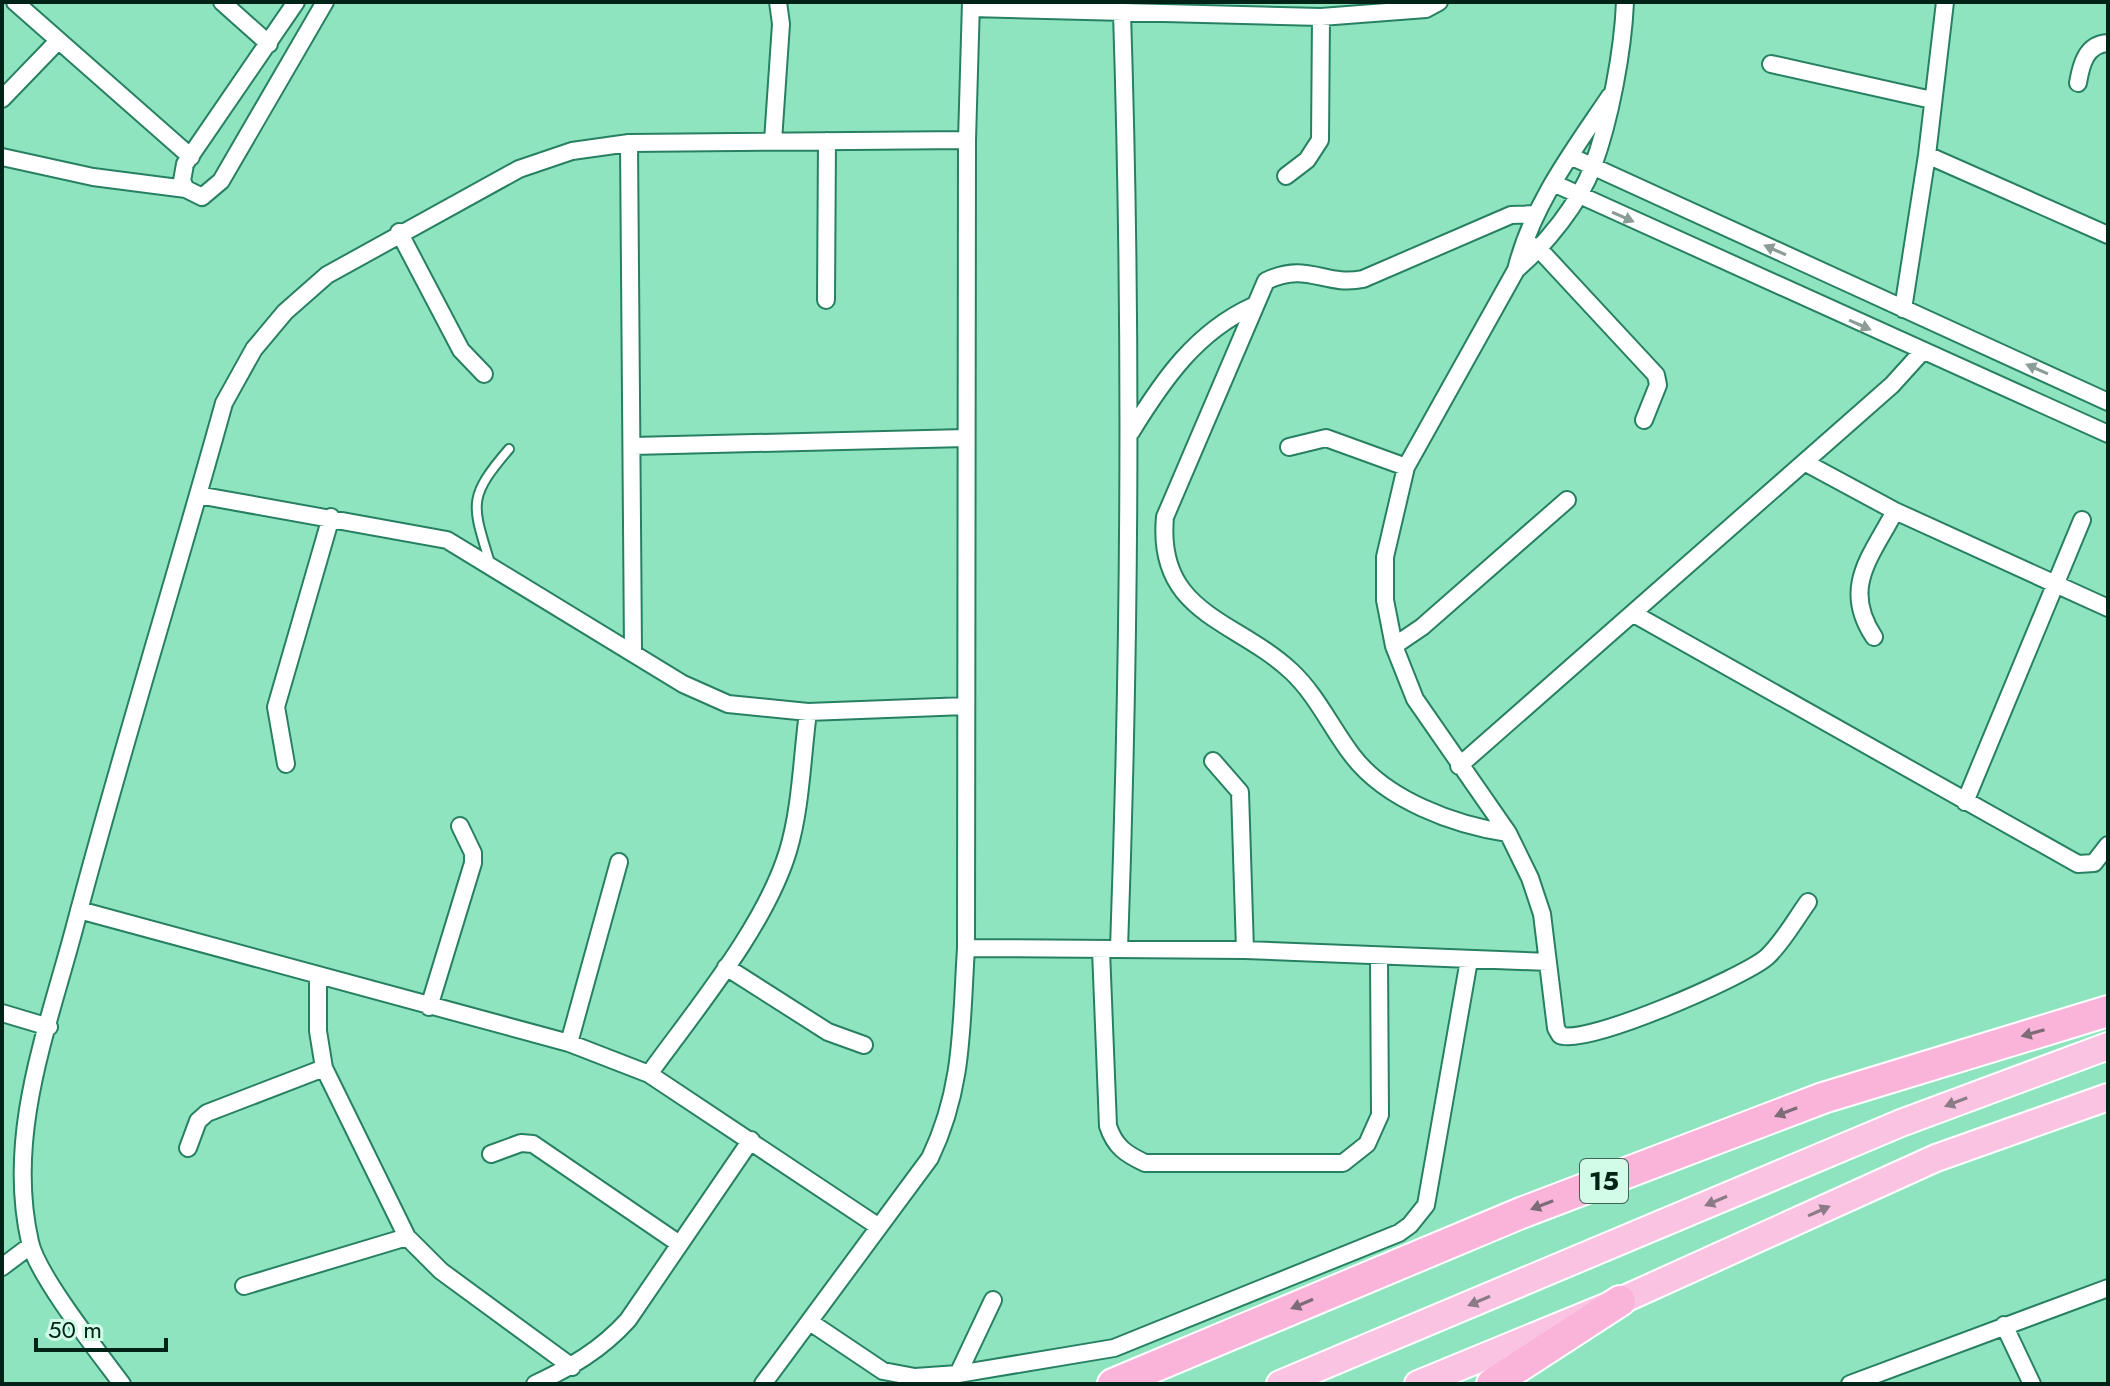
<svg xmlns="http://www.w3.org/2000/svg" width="2110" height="1386" font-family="Jost,sans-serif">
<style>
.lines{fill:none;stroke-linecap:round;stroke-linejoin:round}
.service-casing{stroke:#278061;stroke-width:12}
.minor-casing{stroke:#278061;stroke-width:20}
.trunk-casing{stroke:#fff;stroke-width:30}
.motorway-casing{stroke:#fff;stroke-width:34}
.service{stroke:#fff;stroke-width:8}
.minor{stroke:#fff;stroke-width:16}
.trunk{stroke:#fbc3e2;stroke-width:26}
.motorway{stroke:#fab4da;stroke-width:30}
.oneway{fill:#8c9c97}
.oneway2{fill:#7d6c78}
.oneway3{fill:#8a7b87}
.labels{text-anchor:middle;stroke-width:8;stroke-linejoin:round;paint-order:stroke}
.shield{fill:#d2fbe8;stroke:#3f6456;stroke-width:2}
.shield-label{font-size:26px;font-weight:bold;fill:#002317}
</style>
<rect width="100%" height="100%" fill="#8fe4c0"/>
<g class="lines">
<defs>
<path id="service" d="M490,563C472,504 467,498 509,449"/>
<path id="minor" d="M15,2L191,157
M222,2L269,44
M296,2L185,164L182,181L186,189L202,197L221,181L325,2
M971,8L1321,17L1426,9L1439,2
M1771,64L1932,100
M2078,83C2081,65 2086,44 2108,43
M1610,96C1573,151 1532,205 1516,270L1406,467L1385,557V600L1394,646L1415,699L1508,833L1530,878L1542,914L1556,1028L1560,1035C1584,1047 1744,977 1767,957C1783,942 1795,920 1808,902
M2,99L57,42
M773,141L781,24L778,2
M629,143L633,651
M1927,155L2108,235
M1570,156L2108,402
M2,157L93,177L186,189
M1286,176L1307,160L1320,140L1321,17
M1553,183L2108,434
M399,232L461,350L484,374
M1531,245L1539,249L1656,375L1658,385L1644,420
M1516,270C1546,244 1579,204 1593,166C1610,120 1623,51 1625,2
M826,300L827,141
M1903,309L1927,155L1945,2
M1131,432C1163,380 1196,332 1253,306
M633,446L966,438
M1289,447L1326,438L1406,467
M1806,463L1895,511L2108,608
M198,495L447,540L683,684L728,704L808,712L966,706
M1634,614L2078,864L2094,863L2108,845
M1874,637C1841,587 1871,557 1895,511
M1394,646L1422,627L1567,500
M1213,761L1240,792L1245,950
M286,764L276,707L331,517
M1459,766L1892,385L1921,353
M1965,802L2082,520
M1508,833C1454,825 1386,800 1352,755C1332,729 1316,694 1291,671C1235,619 1156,614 1165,517L1266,281C1308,261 1324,287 1363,279L1511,215L1536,214
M79,910L569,1043L649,1074L879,1227
M966,948L1245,950L1548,962
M1119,949C1130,637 1132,325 1122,13
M1101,950L1108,1126C1115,1147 1126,1154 1145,1163H1343L1367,1144L1380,1115L1379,957
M726,967L828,1032L864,1045
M318,975V1031L324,1068L407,1237L441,1271L572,1367
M429,1007L473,863V853L460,826
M2,1013L49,1027
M569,1043L619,862
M649,1074C695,1010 765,927 788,851C801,808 802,757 808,712
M188,1148L198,1121L207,1113L324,1068
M491,1154L521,1143L533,1144L678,1243
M2,1267L30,1246
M244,1286L407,1237
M810,1322L883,1371L915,1377L958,1374L1114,1348L1399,1233L1410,1225L1426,1205L1469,960
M2004,1325L2032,1384
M958,1374L993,1300
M122,1384C99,1353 37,1275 30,1242C5,1133 49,1026 76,922C122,748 176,576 224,403L254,349L285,312L327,275L519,169L572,151L629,143L967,140
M535,1384C571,1367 601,1350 628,1320L751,1140
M763,1384L930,1158C964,1087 961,1025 966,948L967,140L971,2
M1850,1384L2108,1288"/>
<path id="trunk" d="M1280,1384L1901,1123L2108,1046
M1418,1384L1620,1301L1936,1158L2108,1097"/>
<path id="motorway" d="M1113,1384L1521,1213L1823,1098L2108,1011
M1492,1384L1620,1301"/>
</defs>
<!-- service casing -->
<use href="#service" class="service-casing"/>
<!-- minor casing -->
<use href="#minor" class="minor-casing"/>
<!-- trunk casing -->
<use href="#trunk" class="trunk-casing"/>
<!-- motorway casing -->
<use href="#motorway" class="motorway-casing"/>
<!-- service -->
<use href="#service" class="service"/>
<!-- minor -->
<use href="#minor" class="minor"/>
<!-- trunk -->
<use href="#trunk" class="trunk"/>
<!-- motorway -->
<use href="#motorway" class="motorway"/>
</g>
<!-- one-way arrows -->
<defs><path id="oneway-solid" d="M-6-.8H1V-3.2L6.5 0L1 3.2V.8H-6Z" transform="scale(2)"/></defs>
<g class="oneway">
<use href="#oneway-solid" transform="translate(1623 217) rotate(24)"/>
<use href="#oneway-solid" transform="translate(1775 250) rotate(-156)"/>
<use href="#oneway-solid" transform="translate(1860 325) rotate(24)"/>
<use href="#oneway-solid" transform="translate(2037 369) rotate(-156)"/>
</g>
<g class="oneway2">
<use href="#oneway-solid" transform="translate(2033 1033) rotate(164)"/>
<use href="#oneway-solid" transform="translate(1786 1112) rotate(159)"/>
<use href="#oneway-solid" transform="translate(1542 1205) rotate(159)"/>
<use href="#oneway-solid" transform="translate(1302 1304) rotate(157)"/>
</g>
<g class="oneway3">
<use href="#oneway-solid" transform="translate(1956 1102) rotate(159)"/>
<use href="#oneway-solid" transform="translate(1716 1201) rotate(157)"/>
<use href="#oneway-solid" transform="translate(1819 1211) rotate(-24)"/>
<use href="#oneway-solid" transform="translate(1479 1301) rotate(157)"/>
</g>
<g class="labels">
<!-- shield labels -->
<rect class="shield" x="1580" y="1159" width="48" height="44" rx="6"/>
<g class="shield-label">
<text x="1604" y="1190">15</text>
</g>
</g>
<!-- border -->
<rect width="2110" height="1386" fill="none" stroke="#002317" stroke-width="8"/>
<!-- scale -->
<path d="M36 1338v12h130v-12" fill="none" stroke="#002317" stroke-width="4"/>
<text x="48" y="1338" font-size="24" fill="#002317" stroke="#d2fbe8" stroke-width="6" paint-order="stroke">50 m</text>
</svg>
